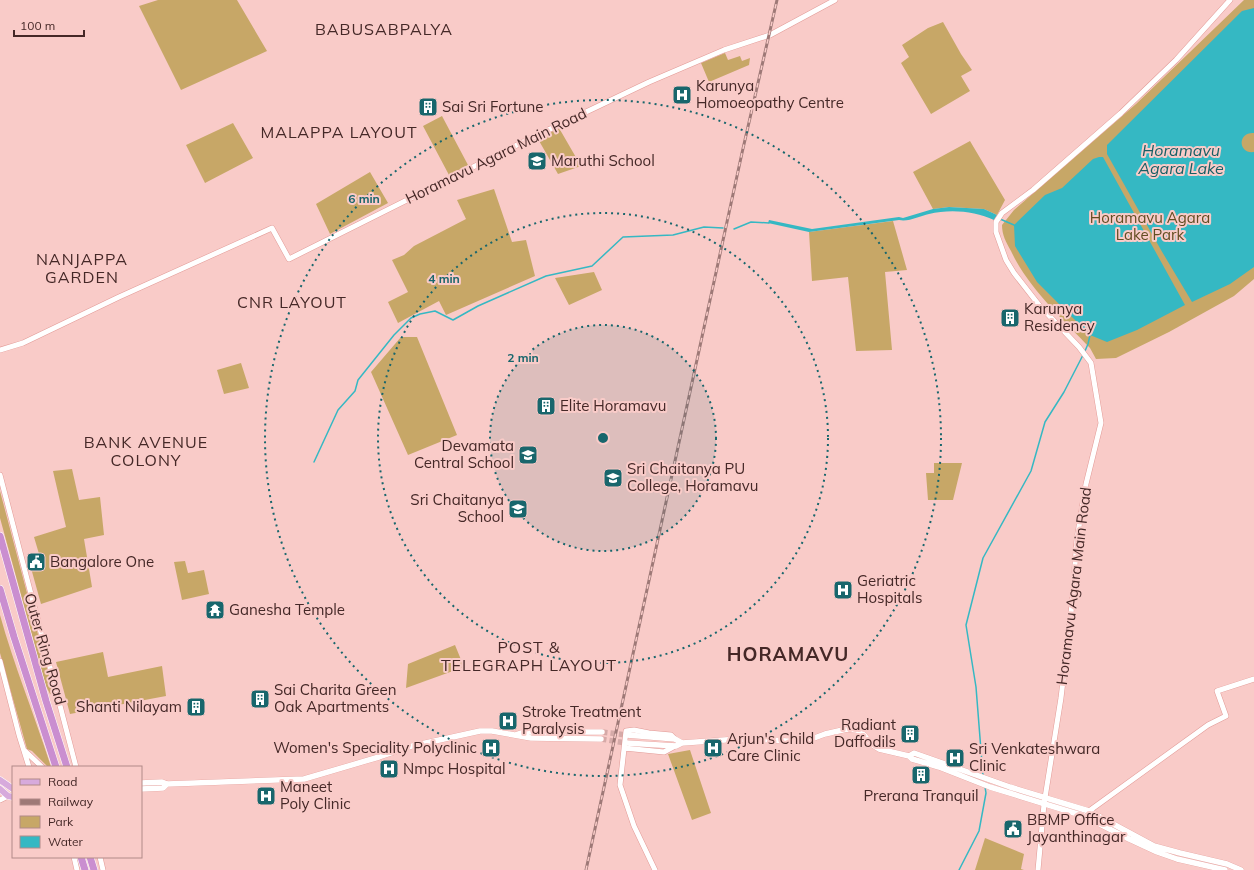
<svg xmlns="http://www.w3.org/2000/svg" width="1254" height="870" font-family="Mulish,sans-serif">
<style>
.green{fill:#c7a767}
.water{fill:#35b8c3}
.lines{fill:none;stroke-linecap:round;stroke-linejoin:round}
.stream{stroke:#35b8c3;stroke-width:1.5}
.secondary-tunnel{stroke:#d5aaa8;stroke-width:5.5;stroke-dasharray:5.5 3;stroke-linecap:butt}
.tertiary-casing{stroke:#e29a96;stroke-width:6}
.secondary-casing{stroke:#e29a96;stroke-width:6}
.primary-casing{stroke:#fff;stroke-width:7}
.trunk-casing{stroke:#fff;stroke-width:8}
.tertiary{stroke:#fff;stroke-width:5}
.secondary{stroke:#fff;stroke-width:5.5}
.primary{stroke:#d7aadc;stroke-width:6}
.trunk{stroke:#ca8ed0;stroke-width:7}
.rail-casing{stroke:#9e7977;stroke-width:3}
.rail{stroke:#f9cbc8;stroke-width:1.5;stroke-dasharray:4.5;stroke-linecap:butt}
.ring{fill:none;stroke:#18666c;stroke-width:2;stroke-dasharray:2 4}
.labels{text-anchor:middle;stroke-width:4;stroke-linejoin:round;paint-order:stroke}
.poi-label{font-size:15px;fill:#452827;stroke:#f9cbc8;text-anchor:start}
.street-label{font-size:15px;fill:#452827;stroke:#f9cbc8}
.park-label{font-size:15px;fill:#634d22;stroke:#f9cbc8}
.neighbourhood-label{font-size:16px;letter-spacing:1px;fill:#452827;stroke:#f9cbc8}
.water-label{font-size:16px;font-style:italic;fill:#185e64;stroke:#f9cbc8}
.district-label{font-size:19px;font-weight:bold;letter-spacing:1px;fill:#452827;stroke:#f9cbc8}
.centre{fill:#18666c;stroke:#f9cbc8;stroke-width:2}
.ring-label{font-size:12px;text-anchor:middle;font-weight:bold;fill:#18666c;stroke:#f9cbc8;stroke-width:4;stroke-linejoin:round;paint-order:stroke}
</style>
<rect width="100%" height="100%" fill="#f9cbc8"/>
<!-- green -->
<path class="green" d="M158,0H237L267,51L181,90L139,6Z
M1244,0H1254V279L1234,296L1169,332L1116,358L1096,359L1090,348C1062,318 1029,289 1011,251C1006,242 1002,235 1002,225L1014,210L1136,104Z
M943,22L961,54L972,70L961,76L970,91L931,114L901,63L909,57L902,45L928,28Z
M725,53L728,60L740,56L742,61L750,58L749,65L709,82L701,63Z
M442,116L468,165L449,175L423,126Z
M233,123L253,158L205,183L186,145Z
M559,128L581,166L558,174L538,139Z
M970,141L1005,200L997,215L984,209L949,207L933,209L913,172Z
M370,172L388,203L330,234L316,204Z
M494,189L512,242L526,240L535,276L446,315L439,301L398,323L388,302L408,292L391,258L392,260L404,255L414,246L466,219L457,200Z
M893,221L907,270L885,272L892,350L856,351L848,277L812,281L809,232Z
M594,272L602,290L569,305L555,278Z
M401,337H417L457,435L408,455L371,372Z
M241,363L249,388L224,394L217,370Z
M934,463H962L953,500H928L926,473H934Z
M72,469L79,500L100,497L104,535L84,539L92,587L41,604L31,568L42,564L34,537L66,527L53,471Z
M0,491L54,695L50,694L46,686L0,518Z
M185,561L188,573L204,570L209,594L182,600L174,562Z
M0,615C14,666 35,716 51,767H48L32,751L27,749L0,653Z
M455,645L464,667L406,688L408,664Z
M103,652L108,677L162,666L166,696L70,714L56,662Z
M690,750L711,813L692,820L668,754Z
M985,838L1024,854L1021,869L1024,870H975Z"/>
<!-- water -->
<path class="water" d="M1254,8V133C1237,132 1238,154 1254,152V267L1230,284L1192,302L1161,250L1107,154V145L1242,11Z
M1099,157H1103L1185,305L1137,330L1107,342L1090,335L1037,282L1015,246L1014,225L1045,195L1062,188L1093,159Z
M949,207L984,209L997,215L994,220C975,211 950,209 929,214C920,216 909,222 899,220L809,232L768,223L769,220L812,229L899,217L903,218L933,209Z"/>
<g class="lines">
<!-- stream -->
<path class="stream" d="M1000,219L1014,225
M734,229L751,222L769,223
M1085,351L1088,344L1090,335
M314,462L338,410L355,391L358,380L394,335L411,318L420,314L435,311L453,320L478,306L546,276L592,266L623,237L673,235L704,227L723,228
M983,776L976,687L966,625L983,558L1031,471L1045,422L1064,392L1083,355
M959,870L979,831L986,793L985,787"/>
<!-- secondary-tunnel -->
<path class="secondary-tunnel" d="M602,732L627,735
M601,739L626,743"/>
<defs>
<path id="tertiary" d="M0,350L23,343L119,297L272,228L289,259L525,141L649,82L724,50L770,35L835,0
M0,475L76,767
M0,661L19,735L29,767
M624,748L664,752L675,746
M24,750L42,767
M0,800L8,796
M1089,811L1208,725L1226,716L1217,691L1254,679
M74,857L77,870
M100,857L103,870
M655,870L634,826L620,785L626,731L634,730L649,733L671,735L675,739
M1038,870L1044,804L1061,698L1072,604L1077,539L1086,484L1101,423L1091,363L1079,347L1039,305L1014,273L1006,260L996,232V222L1002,213L1033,190L1121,113L1176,60L1230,0"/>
<path id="secondary" d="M515,735L524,732H602
M627,735L675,739L682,743
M626,743L676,746L682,743L739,739L773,740L786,741H806L825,734L847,729L857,730L864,735L871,744L879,749L909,756L912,759L939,767L990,787L1084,816L1129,839L1157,852L1177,859L1225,870
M909,756L914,753L1010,787L1089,811L1154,846L1180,853L1227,864L1241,870
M141,783L162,782L167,784L304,779L379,757L412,746L480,731H492L531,738L601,739
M141,789L163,788L167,784"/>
<path id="primary" d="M0,780L13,789
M0,789L8,796L13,797"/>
<path id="trunk" d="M0,536L46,701L67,767
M0,589L14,637L56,767
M81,857L85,870
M90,857L94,870"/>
</defs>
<!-- tertiary casing -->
<use href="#tertiary" class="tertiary-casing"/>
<!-- secondary casing -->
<use href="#secondary" class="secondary-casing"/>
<!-- primary casing -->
<use href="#primary" class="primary-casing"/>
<!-- trunk casing -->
<use href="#trunk" class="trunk-casing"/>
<!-- tertiary -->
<use href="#tertiary" class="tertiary"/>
<!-- secondary -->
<use href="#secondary" class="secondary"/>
<!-- primary -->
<use href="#primary" class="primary"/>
<!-- trunk -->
<use href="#trunk" class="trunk"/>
<defs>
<path id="rail" d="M586,870L742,153L777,0"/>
</defs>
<!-- rail casing -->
<use href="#rail" class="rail-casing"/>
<!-- rail -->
<use href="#rail" class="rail"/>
</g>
<!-- distance rings -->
<circle cx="603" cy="438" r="113" fill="#18666c" fill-opacity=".12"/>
<g class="ring">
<circle cx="603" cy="438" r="113"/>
<circle cx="603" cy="438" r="225"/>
<circle cx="603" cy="438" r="338"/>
</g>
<!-- icons -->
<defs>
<symbol id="hospital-square" viewBox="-11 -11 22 22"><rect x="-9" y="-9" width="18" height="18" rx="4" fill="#18666c" stroke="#f9cbc8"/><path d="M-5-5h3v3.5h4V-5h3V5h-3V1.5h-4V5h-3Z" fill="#fff"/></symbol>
<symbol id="building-square" viewBox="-11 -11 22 22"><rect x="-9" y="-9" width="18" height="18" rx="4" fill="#18666c" stroke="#f9cbc8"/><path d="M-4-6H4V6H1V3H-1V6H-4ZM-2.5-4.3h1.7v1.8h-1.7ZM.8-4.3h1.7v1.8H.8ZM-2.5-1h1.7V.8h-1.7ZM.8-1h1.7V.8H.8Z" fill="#fff"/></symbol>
<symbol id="school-square" viewBox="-11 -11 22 22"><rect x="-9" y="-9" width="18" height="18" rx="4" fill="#18666c" stroke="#f9cbc8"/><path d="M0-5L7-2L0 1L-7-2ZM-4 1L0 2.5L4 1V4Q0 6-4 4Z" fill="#fff"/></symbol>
<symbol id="university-square" viewBox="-11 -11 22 22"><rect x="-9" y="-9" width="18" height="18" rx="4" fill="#18666c" stroke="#f9cbc8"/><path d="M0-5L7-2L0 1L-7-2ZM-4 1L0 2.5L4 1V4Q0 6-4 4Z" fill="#fff"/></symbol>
<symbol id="civic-square" viewBox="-11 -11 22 22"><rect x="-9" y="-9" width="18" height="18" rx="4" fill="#18666c" stroke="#f9cbc8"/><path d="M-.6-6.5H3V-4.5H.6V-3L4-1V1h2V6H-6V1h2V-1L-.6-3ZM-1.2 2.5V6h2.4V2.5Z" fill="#fff"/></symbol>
<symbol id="temple-square" viewBox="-11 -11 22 22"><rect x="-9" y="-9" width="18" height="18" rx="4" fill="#18666c" stroke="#f9cbc8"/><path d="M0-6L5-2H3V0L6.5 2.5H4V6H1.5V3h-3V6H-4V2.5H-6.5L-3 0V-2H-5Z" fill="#fff"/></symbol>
</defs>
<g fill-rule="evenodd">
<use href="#hospital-square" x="671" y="84" width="22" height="22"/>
<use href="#building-square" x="417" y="96" width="22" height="22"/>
<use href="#school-square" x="526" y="150" width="22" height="22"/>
<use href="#building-square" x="999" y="307" width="22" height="22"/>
<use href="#building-square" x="535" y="395" width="22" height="22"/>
<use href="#school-square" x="517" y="444" width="22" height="22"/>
<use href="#university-square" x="602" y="467" width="22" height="22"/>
<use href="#school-square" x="507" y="498" width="22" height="22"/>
<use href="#civic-square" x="25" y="551" width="22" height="22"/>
<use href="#hospital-square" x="832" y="579" width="22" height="22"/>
<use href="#temple-square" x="204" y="599" width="22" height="22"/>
<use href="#building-square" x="249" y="688" width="22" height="22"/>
<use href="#building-square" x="185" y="696" width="22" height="22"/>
<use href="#hospital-square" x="497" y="710" width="22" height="22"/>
<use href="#building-square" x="899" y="723" width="22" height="22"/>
<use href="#hospital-square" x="480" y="737" width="22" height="22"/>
<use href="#hospital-square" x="702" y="737" width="22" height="22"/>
<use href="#hospital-square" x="944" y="747" width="22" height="22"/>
<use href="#hospital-square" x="378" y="758" width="22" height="22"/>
<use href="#building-square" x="910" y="764" width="22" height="22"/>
<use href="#hospital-square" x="255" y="785" width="22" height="22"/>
<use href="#civic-square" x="1002" y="818" width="22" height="22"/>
</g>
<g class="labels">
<!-- poi labels -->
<g class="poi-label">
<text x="696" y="91">Karunya<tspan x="696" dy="17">Homoeopathy Centre</tspan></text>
<text x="442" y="112">Sai Sri Fortune</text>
<text x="551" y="166">Maruthi School</text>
<text x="1024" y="314">Karunya<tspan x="1024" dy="17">Residency</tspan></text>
<text x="560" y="411">Elite Horamavu</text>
<text x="514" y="451" text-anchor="end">Devamata<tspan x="514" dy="17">Central School</tspan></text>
<text x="627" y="474">Sri Chaitanya PU<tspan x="627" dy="17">College, Horamavu</tspan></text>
<text x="504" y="505" text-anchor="end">Sri Chaitanya<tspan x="504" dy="17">School</tspan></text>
<text x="50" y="567">Bangalore One</text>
<text x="857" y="586">Geriatric<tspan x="857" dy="17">Hospitals</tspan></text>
<text x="229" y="615">Ganesha Temple</text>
<text x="274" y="695">Sai Charita Green<tspan x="274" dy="17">Oak Apartments</tspan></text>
<text x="182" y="712" text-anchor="end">Shanti Nilayam</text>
<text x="522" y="717">Stroke Treatment<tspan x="522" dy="17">Paralysis</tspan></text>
<text x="896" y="730" text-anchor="end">Radiant<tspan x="896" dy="17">Daffodils</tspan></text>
<text x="727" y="744">Arjun's Child<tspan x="727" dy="17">Care Clinic</tspan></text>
<text x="477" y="753" text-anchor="end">Women's Speciality Polyclinic</text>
<text x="969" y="754">Sri Venkateshwara<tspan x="969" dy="17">Clinic</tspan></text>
<text x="403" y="774">Nmpc Hospital</text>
<text x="280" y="792">Maneet<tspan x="280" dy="17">Poly Clinic</tspan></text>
<text x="921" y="801" text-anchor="middle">Prerana Tranquil</text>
<text x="1027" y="825">BBMP Office<tspan x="1027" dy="17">Jayanthinagar</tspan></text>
</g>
<!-- street labels -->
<g class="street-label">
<text transform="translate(496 156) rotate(-26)" y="5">Horamavu Agara Main Road</text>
<text transform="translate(1074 586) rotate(-83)" y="5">Horamavu Agara Main Road</text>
<text transform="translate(45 649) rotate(74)" y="5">Outer Ring Road</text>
</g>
<!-- park labels -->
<g class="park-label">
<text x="1150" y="223">Horamavu Agara<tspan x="1150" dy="17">Lake Park</tspan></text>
</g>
<!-- neighbourhood labels -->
<g class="neighbourhood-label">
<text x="384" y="35">BABUSABPALYA</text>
<text x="339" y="138">MALAPPA LAYOUT</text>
<text x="82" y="265">NANJAPPA<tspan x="82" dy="18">GARDEN</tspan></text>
<text x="292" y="308">CNR LAYOUT</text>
<text x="146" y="448">BANK AVENUE<tspan x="146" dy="18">COLONY</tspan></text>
<text x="529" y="653">POST &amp;<tspan x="529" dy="18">TELEGRAPH LAYOUT</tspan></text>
</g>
<!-- water labels -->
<g class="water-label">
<text x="1181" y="156">Horamavu<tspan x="1181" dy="18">Agara Lake</tspan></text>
</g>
<!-- district labels -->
<g class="district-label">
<text x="788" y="661">HORAMAVU</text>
</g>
</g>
<circle cx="603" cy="438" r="6" class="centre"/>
<g class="ring-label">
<text x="364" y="203">6 min</text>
<text x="444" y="283">4 min</text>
<text x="523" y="362">2 min</text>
</g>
<!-- legend -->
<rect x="12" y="766" width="130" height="92" fill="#f9cbc8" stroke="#b18a88"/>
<rect x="20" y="779" width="20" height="6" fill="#d7aadc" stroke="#b18a88"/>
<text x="48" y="786" font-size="12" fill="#452827">Road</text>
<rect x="20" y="799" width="20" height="6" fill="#9e7977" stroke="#b18a88"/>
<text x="48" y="806" font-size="12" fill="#452827">Railway</text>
<rect x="20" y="816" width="20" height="12" fill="#c7a767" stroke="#b18a88"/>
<text x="48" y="826" font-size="12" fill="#452827">Park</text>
<rect x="20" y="836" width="20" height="12" fill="#35b8c3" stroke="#b18a88"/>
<text x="48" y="846" font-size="12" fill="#452827">Water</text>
<!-- scale -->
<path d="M14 30v6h70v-6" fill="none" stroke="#452827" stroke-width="2"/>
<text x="20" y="30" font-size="12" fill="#452827" stroke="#f9cbc8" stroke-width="3" paint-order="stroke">100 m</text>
</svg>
